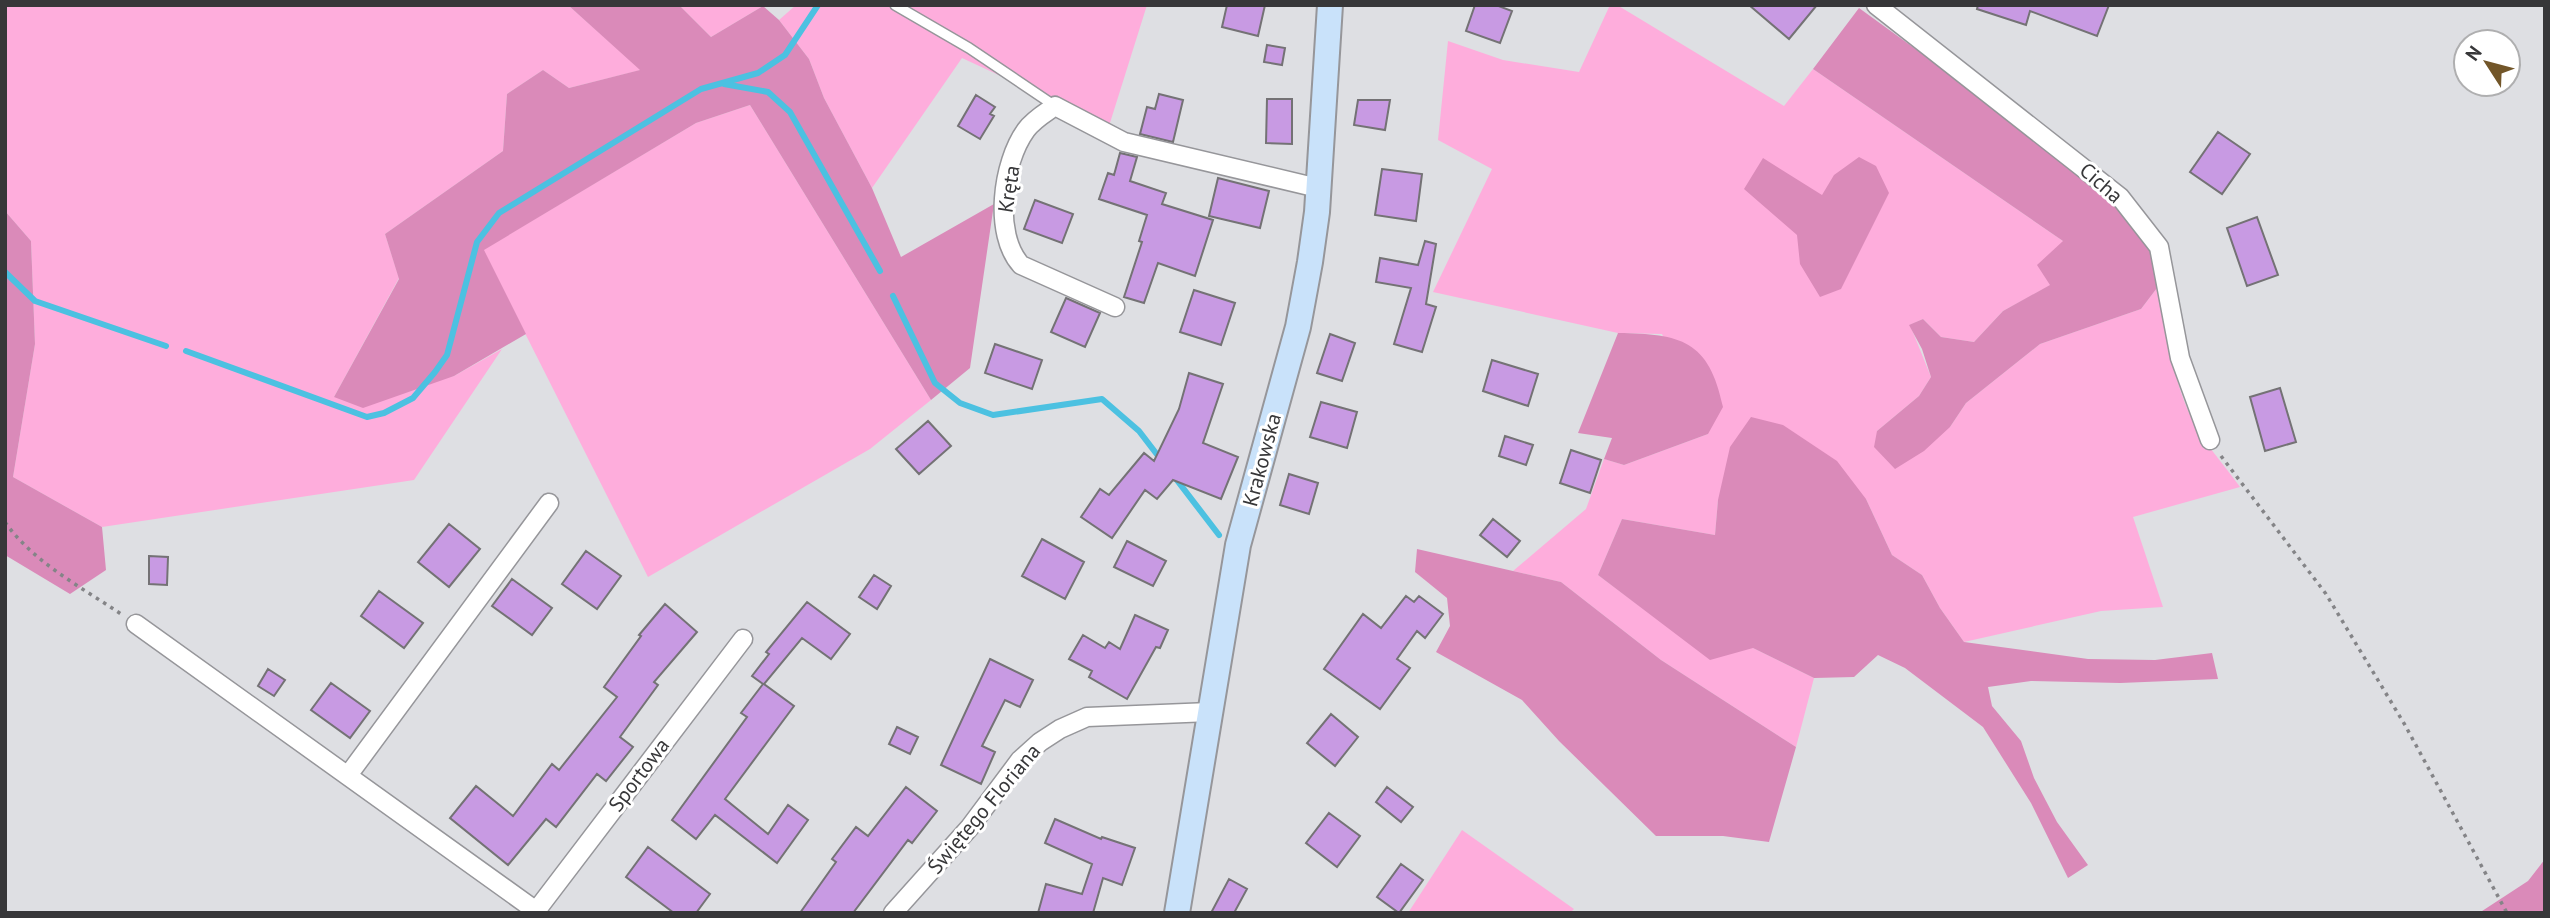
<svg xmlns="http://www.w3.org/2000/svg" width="2550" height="918" font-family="'PT Sans',sans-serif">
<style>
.green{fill:#feaddc}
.forest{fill:#da8ab9}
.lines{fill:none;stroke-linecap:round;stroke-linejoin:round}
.stream{stroke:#4cc1e1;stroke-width:6}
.building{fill:#c89ae3;stroke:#747275;stroke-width:2}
.lane-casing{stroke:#96969a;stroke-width:12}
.street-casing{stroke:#96969a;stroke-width:21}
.secondary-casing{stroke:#96969a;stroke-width:28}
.path{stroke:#848487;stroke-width:3.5;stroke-dasharray:3.5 5;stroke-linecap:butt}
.lane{stroke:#fff;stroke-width:9}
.street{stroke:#fff;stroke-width:18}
.secondary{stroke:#c9e2fa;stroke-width:24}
.labels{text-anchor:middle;stroke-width:6;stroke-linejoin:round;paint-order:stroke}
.street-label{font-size:21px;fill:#373739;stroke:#fff}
</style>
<rect width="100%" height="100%" fill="#dedfe3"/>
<!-- green -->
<path class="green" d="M5,5H568L641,70L569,88L543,70L507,94L503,151L385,234L399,278L334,397L454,376L502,349L414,480L102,527L13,477L35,344L31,241L5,211Z
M679,5H762L763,6L711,37Z
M796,5H1147L1109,126L962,58L872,188L824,98L809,59L779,20Z
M1610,5H1617L1784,106L1813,69L2063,241L2051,285L2003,311L1974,342L1941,337L1923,319L1910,325L1931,377L1919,396L1877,431L1950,427L1966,403L2040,344L2141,309L2160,284C2167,334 2173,391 2201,435C2213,453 2227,469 2240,487L2133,517L2163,607L2101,611L1964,642L1940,608L1922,575L1892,555L1866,499L1718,500L1715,535L1622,519L1598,575L1649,613L1753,648L1814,678L1796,747L1661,660L1561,582L1513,571L1586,509L1604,459L1624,465L1708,434L1662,334L1618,333L1433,292L1492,169L1438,140L1448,41L1503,60L1579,72Z
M750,105L931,400L870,449L648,577L483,250L696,123Z
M1462,830L1574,909L1570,913H1408Z"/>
<!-- forest -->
<path class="forest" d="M568,5H679L711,37L763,6L779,20L809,59L824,98L872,188L901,257L994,204L970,368L931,400L750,105L696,123L484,250L526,334L454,376L363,408L334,397L399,279L385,234L503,151L507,94L543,70L569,88L640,70Z
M1859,8L2059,153L2133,221L2154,254L2160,284L2141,309L2040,344L1966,403L1950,427L1924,451L1895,469L1874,447L1877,431L1919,396L1931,377L1922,349L1909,325L1923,319L1941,337L1974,342L2003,311L2050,285L2037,265L2063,241L1813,69Z
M1859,157L1876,166L1889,193L1841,289L1820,297L1800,264L1797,235L1744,189L1763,158L1822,195L1834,175Z
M5,211L31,241L35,344L13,477L102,527L106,570L70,594L5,555Z
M1618,333C1681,334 1709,340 1723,407L1708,434L1624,465L1604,459L1612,438L1578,433Z
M1751,417L1783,425L1837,461L1866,499L1892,555L1922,575L1940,608L1964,642L2088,659L2155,660L2212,653L2218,679L2120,683L2031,681L1988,687L1992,706L2021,741L2034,778L2057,822L2088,865L2068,878L2031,803L1983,727L1905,668L1878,655L1854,677L1814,678L1753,648L1710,660L1598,575L1622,519L1715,535L1718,500L1730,447Z
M1417,549L1561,582L1661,660L1796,747L1769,842L1723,836H1656L1559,741L1522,700L1436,652L1450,626L1447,598L1415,572Z
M2545,859V913H2479L2528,881Z"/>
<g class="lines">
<!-- stream -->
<path class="stream" d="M724,84L768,92L790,112L880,271
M5,272L35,301L166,346
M893,296L935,383L960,403L993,415L1102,399L1139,431L1162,461
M186,351L367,417L384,413L413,398L435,372L447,355L477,242L499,213L701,89L758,73L785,55L818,5
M1173,475L1219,535"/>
</g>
<!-- building -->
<path class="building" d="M1227,5H1265L1258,36L1222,27Z
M1475,5H1496L1512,11L1500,43L1466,31Z
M1749,5H1817L1789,39Z
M1978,5H2109L2097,36L2030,11L2026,25L1977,9Z
M1267,45L1285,48L1282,65L1264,62Z
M1159,94L1183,100L1173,142L1140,134L1147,107L1155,109Z
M976,95L995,107L990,114L994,116L980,139L958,126Z
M1267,99H1292V144L1266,143Z
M1358,100H1390L1385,130L1354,125Z
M2218,132L2250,154L2222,194L2190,172Z
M1120,153L1137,157L1130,181L1166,193L1162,204L1213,220L1195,276L1158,263L1144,303L1124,297L1142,242L1139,241L1147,215L1099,199L1108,173L1114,175Z
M1382,169L1422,174L1416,221L1375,215Z
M1218,178L1269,191L1260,228L1209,216Z
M1035,200L1073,214L1062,243L1024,229Z
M2257,217L2278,275L2247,286L2227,228Z
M1425,241L1436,244L1426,304L1436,307L1422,352L1394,344L1411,288L1376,282L1380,258L1418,265Z
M1194,290L1235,303L1221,345L1180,332Z
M1066,298L1100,313L1085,347L1051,332Z
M1330,334L1355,343L1342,381L1317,373Z
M995,344L1042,360L1032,389L985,373Z
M1492,360L1538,374L1528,406L1483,391Z
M1189,373L1223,384L1203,443L1238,457L1221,499L1173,480L1157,499L1145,490L1112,538L1081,517L1100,489L1109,495L1144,453L1154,461L1179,409Z
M2280,388L2296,442L2265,451L2250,397Z
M1321,402L1357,412L1347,448L1310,437Z
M928,421L951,446L919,474L896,449Z
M1505,436L1533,445L1526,465L1499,456Z
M1571,450L1601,460L1590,493L1560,483Z
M1289,474L1318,483L1309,514L1280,505Z
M1493,519L1520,541L1507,557L1480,535Z
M449,524L480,549L449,587L418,562Z
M1042,539L1084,562L1065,599L1022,576Z
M1127,541L1166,561L1153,586L1114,567Z
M586,551L621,576L597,609L562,584Z
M149,556L168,557L167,585L149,584Z
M874,575L891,586L877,609L859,597Z
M512,579L552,608L532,635L492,606Z
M379,591L423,623L404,648L361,616Z
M1406,596L1414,602L1419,596L1443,614L1425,638L1417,631L1397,659L1410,668L1380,709L1324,669L1363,614L1381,628Z
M807,602L850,634L831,659L802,638L764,684L794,706L725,799L768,834L788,805L808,820L777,863L715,815L696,839L672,820L747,717L741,713L763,684L752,676L769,654L766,652Z
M665,604L697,632L654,682L658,685L620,737L633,747L606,781L597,774L556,827L546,819L508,865L450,818L476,786L513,816L552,764L559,770L617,697L604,687L641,636L639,635Z
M1135,615L1168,630L1160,648L1156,647L1127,699L1089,677L1092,671L1069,659L1083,635L1105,648L1109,642L1120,649Z
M990,659L1033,680L1020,707L1005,700L982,746L995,752L981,784L941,765Z
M268,669L285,680L274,696L258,686Z
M331,683L370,711L350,738L311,710Z
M1331,714L1358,737L1335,766L1307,743Z
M897,727L918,737L910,754L889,744Z
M906,787L937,811L912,843L908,840L853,913H800L836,862L832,859L856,827L868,836Z
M1387,787L1413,807L1401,822L1376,802Z
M1329,813L1360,836L1337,867L1306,843Z
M1055,819L1101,839L1102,837L1135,848L1122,885L1103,878L1093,913H1038L1046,884L1082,894L1092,864L1045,843Z
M648,847L710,894L696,913H674L626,877Z
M1401,864L1423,880L1399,913L1377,897Z
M1229,879L1247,889L1234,913H1211Z"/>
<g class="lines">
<defs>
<path id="lane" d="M895,5L969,48L1055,106"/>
<path id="street" d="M1876,5L2120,197L2159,247L2180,358L2210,440
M1115,307L1021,265C993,234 1002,163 1026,130C1033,120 1045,113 1055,106L1124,142L1318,188
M136,624L539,913
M349,774L549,503
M536,911L743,639
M893,913L970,827L1020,760L1040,742L1060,729L1087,717L1210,712"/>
<path id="secondary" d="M1177,913L1238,545L1298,327L1310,262L1317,212L1330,5"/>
</defs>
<!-- lane casing -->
<use href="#lane" class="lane-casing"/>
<!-- street casing -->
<use href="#street" class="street-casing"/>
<!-- secondary casing -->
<use href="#secondary" class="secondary-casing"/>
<!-- path -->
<path class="path" d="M2221,456L2326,594L2405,725L2507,913
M5,522C33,562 81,587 121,614"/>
<!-- lane -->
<use href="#lane" class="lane"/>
<!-- street -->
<use href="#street" class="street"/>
<!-- secondary -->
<use href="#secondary" class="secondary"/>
</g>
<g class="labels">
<!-- street labels -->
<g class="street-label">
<text transform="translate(2101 183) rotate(41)" y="7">Cicha</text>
<text transform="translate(1009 189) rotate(-81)" y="7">Kręta</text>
<text transform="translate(1262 460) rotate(-75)" y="7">Krakowska</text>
<text transform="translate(639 775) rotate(-53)" y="7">Sportowa</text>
<text transform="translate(984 809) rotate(-50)" y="7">Świętego Floriana</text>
</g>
</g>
<!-- border -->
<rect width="2550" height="918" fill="none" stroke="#373739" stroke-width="14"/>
<!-- north arrow -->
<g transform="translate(2487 63) rotate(306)"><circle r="33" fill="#ffffff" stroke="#afafb0" stroke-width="2"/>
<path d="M0-5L12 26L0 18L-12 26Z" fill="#725629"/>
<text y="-10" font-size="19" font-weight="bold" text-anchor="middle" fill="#373739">N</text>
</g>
</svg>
